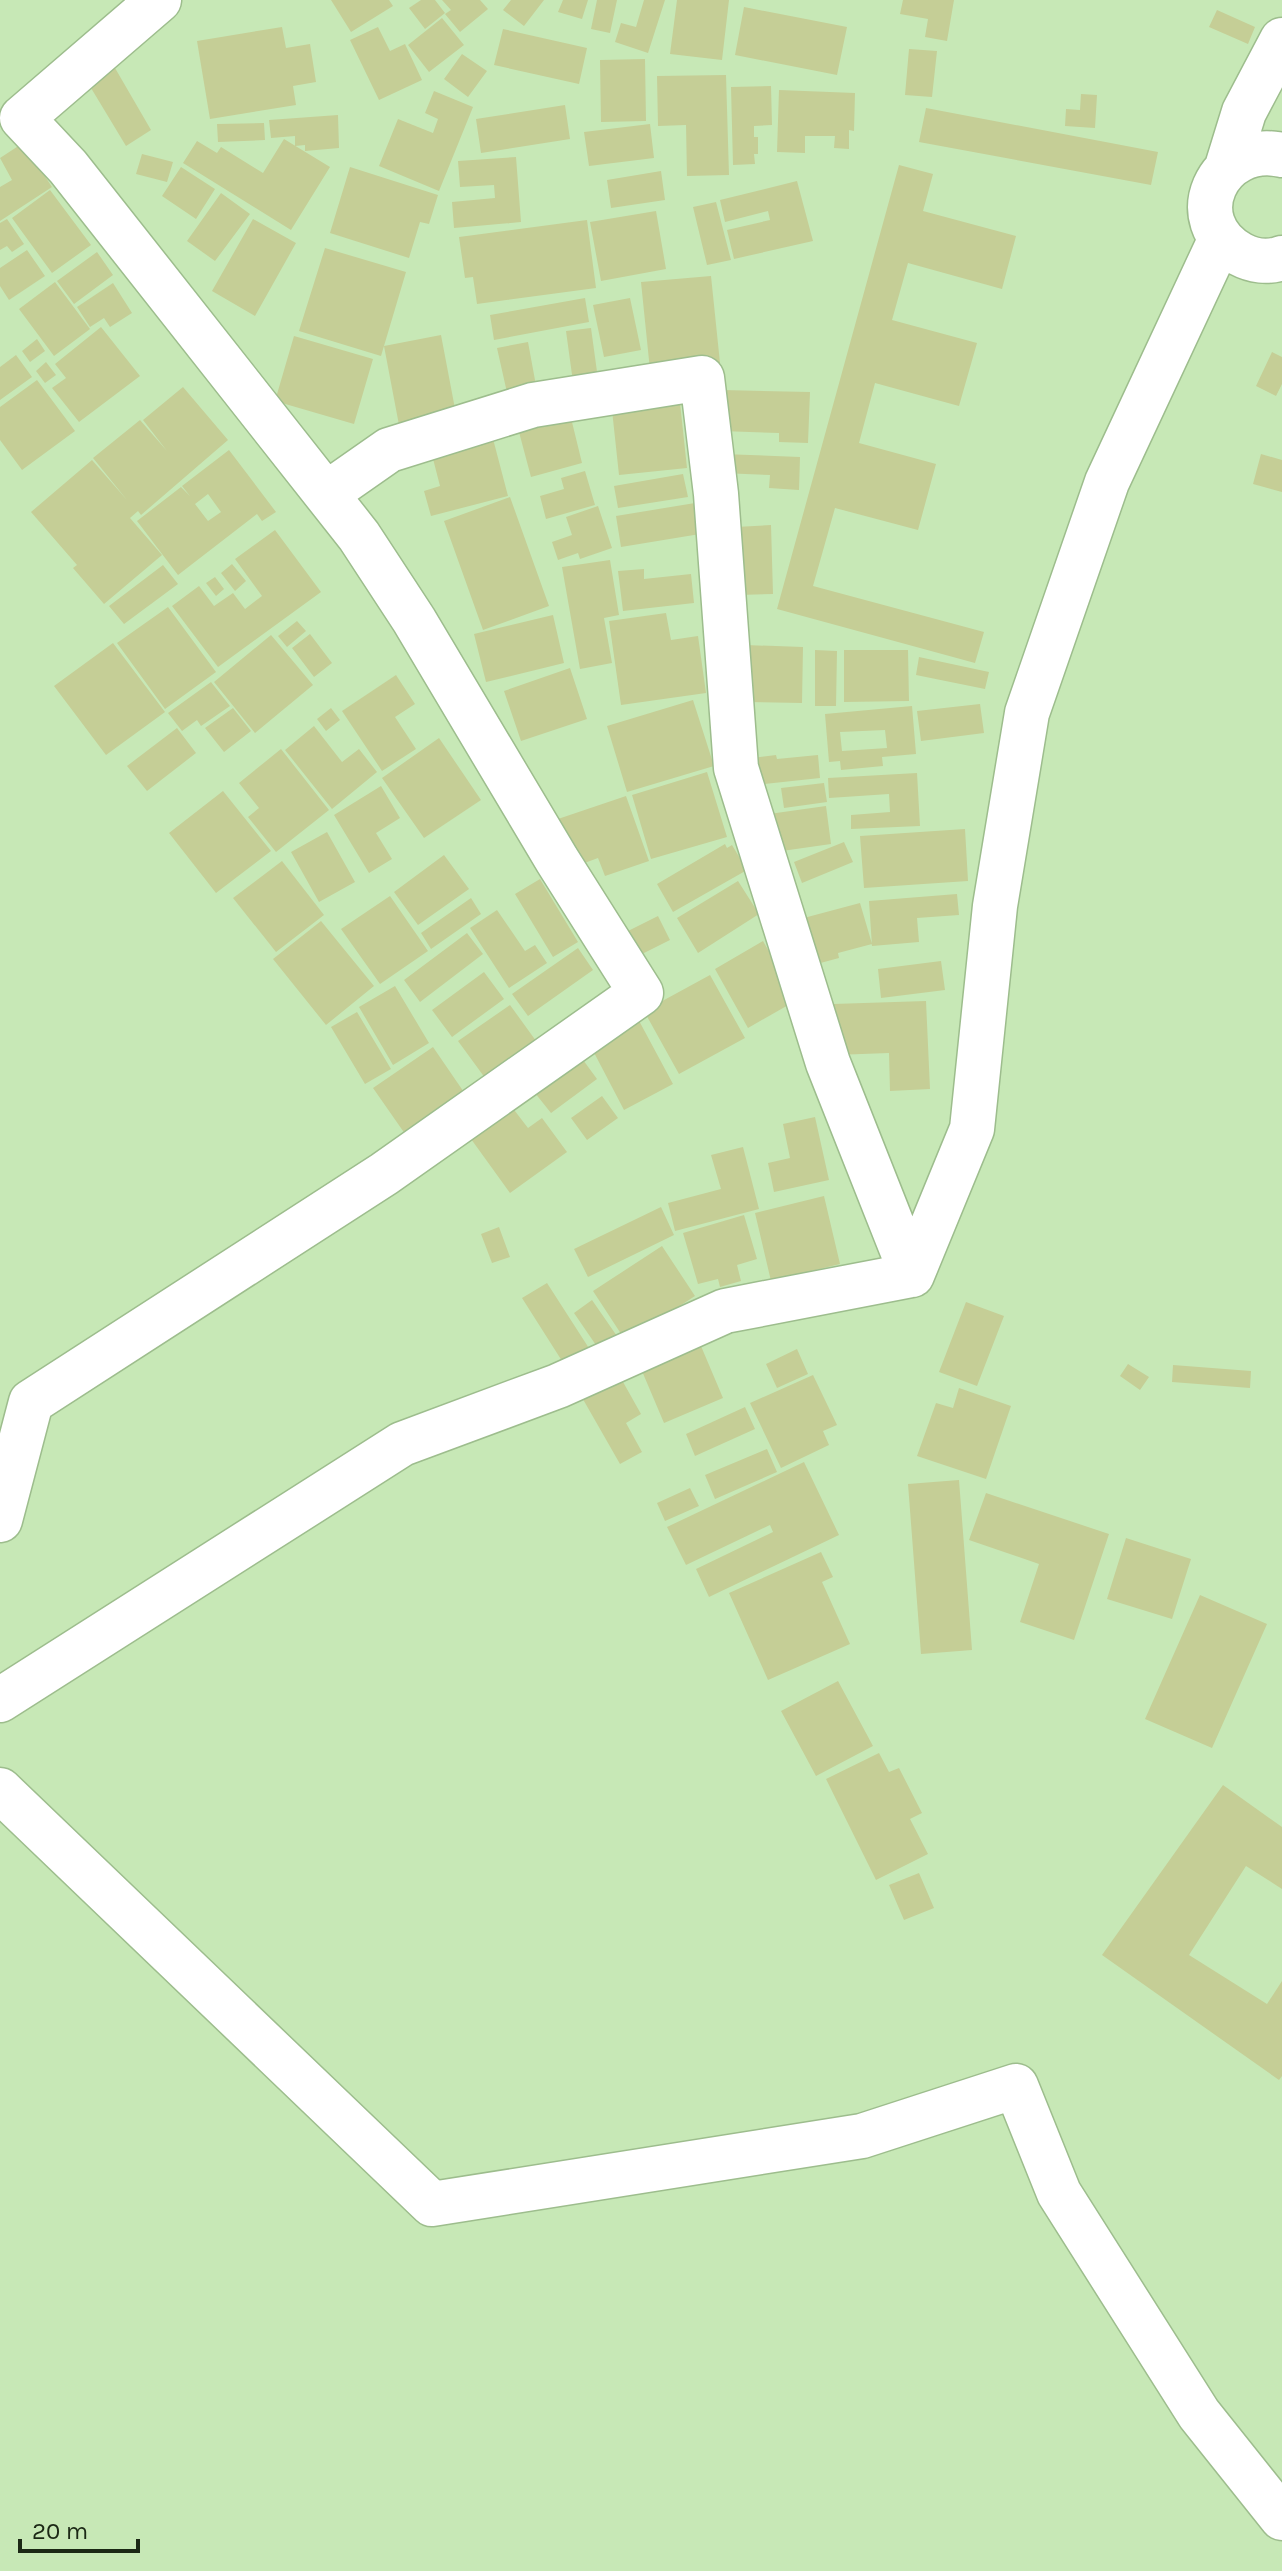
<svg xmlns="http://www.w3.org/2000/svg" width="1282" height="2571" font-family="Karla,sans-serif">
<style>
.building{fill:#c5ce96;fill-rule:evenodd}
.lines{fill:none;stroke-linecap:round;stroke-linejoin:round}
.minor-casing{stroke:#9dbd8d;stroke-width:47}
.minor{stroke:#fff;stroke-width:44}
</style>
<rect width="100%" height="100%" fill="#c7e8b6"/>
<!-- building -->
<path class="building" d="M331,0H389L393,6L351,32Z
M421,0H435L445,13L425,29L409,8Z
M442,0H480L488,9L460,32L445,14L451,10Z
M511,0H544L524,26L503,10Z
M563,0H588L582,19L558,12Z
M597,0H617L610,33L591,29Z
M644,0H665L648,53L615,42L621,23L636,27Z
M677,0H729L722,60L670,54Z
M903,0H954L947,41L925,37L928,19L900,14Z
M744,7L847,27L837,75L735,55Z
M1217,10L1255,27L1248,44L1209,27Z
M442,18L464,45L429,72L408,45Z
M282,27L286,48L310,44L316,82L293,86L296,105L210,119L197,41Z
M378,27L390,51L405,44L422,80L379,100L350,40Z
M503,29L587,48L579,84L494,65Z
M909,49L937,51L932,97L905,95Z
M462,54L487,71L468,97L444,79Z
M645,59L646,121L601,122L600,60Z
M115,68L151,130L126,146L88,83Z
M726,75L729,175L687,176L686,125L658,126L657,76Z
M771,86L772,125L754,126V137H758V154H754L755,164L733,165L731,87Z
M779,90L855,93L854,131L849,130V149L834,148L835,136H805V153L777,152Z
M434,91L473,107L439,191L379,166L398,119L433,133L438,119L425,113Z
M1081,94L1097,95L1095,128L1065,126L1066,109L1080,110Z
M565,105L570,139L481,153L476,119Z
M926,108L1158,152L1151,185L919,142Z
M338,115L339,148L305,151V145L295,146V136L271,138L269,120Z
M264,123L265,140L218,142L217,124Z
M650,124L654,158L589,166L584,132Z
M284,139L330,167L291,230L183,163L197,141L217,153L221,147L263,173Z
M23,143L52,187L0,221V187L12,180L0,158Z
M142,154L173,162L167,182L136,174Z
M516,157L521,222L454,228L452,202L495,198L494,185L460,187L458,161Z
M899,165L933,174L923,211L1016,236L1002,289L908,263L892,320L977,343L959,406L875,383L859,443L936,464L918,530L835,508L813,586L984,632L975,663L777,609Z
M181,167L215,189L196,219L162,196Z
M350,167L438,195L429,224L420,222L409,258L330,233Z
M661,171L665,200L611,208L607,180Z
M797,181L813,241L734,259L727,230L770,220L768,211L725,222L720,200Z
M50,190L91,245L52,273L12,218Z
M221,193L250,214L215,261L187,241Z
M716,202L731,260L707,265L693,207Z
M656,211L666,269L601,281L590,222Z
M7,219L24,244L12,252L7,246L0,250V223Z
M253,219L296,243L255,316L212,291Z
M587,220L596,288L477,304L473,277L465,278L459,237Z
M325,248L406,272L381,356L299,331Z
M27,250L45,276L9,300L0,286V268Z
M97,252L113,275L74,304L57,281Z
M711,276L720,363L650,370L641,282Z
M55,282L90,329L54,356L19,309Z
M113,283L132,313L110,327L104,318L90,327L77,307Z
M585,298L589,322L494,340L490,315Z
M630,298L641,350L604,357L593,305Z
M101,327L140,376L79,422L52,388L66,378L55,364Z
M591,328L598,379L573,382L566,331Z
M441,335L456,414L399,425L384,346Z
M294,336L373,359L354,424L275,401Z
M37,339L45,351L30,362L22,351Z
M528,342L537,391L508,397L497,348Z
M1272,352L1282,357V384L1276,396L1256,386Z
M16,355L32,377L0,400V367Z
M46,362L56,375L45,383L36,371Z
M37,380L75,431L22,470L0,440V407Z
M183,387L228,440L141,515L138,511L130,518L162,555L104,604L73,568L77,565L31,512L92,460L127,500L93,458L140,420L167,451L143,420Z
M722,390L810,392L808,443L779,442V433L721,431Z
M680,403L687,468L619,475L612,410Z
M571,418L582,463L531,477L519,432Z
M492,435L508,496L431,516L424,491L440,486L431,451Z
M229,450L276,512L262,521L257,514L178,575L137,521L181,487L190,496L182,486ZM208,494L221,512L208,521L195,504Z
M722,454L800,457L799,490L769,488L770,475L721,473Z
M1261,454L1282,460V492L1253,484Z
M585,471L595,505L546,519L540,496L564,489L561,478Z
M683,474L688,497L618,508L614,486Z
M510,497L549,606L483,630L444,521Z
M695,503L700,534L621,547L616,516Z
M598,506L612,548L580,559L578,553L558,560L552,542L572,535L566,517Z
M771,525L773,594L738,595L736,527Z
M275,530L321,592L218,667L172,606L199,586L214,606L233,593L245,609L262,596L235,559Z
M610,560L619,615L604,618L612,663L580,669L562,567Z
M232,564L246,581L235,591L221,573Z
M163,565L178,584L124,624L109,606Z
M644,569V579L691,574L694,603L623,611L618,571Z
M215,577L224,589L216,596L206,583Z
M168,607L216,672L165,709L117,643Z
M666,613L671,640L698,636L706,693L621,705L609,621Z
M553,615L564,663L486,682L474,634Z
M297,621L306,631L287,647L278,636Z
M310,634L332,663L314,677L292,648Z
M271,635L313,685L255,733L214,682Z
M113,643L165,712L106,755L54,686Z
M745,645L803,647L802,703L743,702Z
M815,650L837,651L836,706H815Z
M844,650H908L909,701L844,702Z
M919,657L989,672L985,689L916,675Z
M570,668L587,719L521,741L504,691Z
M396,675L415,704L395,717L416,749L382,771L342,711Z
M211,682L230,706L201,726L197,720L182,731L168,713Z
M693,700L714,766L627,792L607,726Z
M980,704L984,733L921,741L917,711Z
M912,706L916,754L882,757L883,766L841,770L840,761L829,762L825,714ZM885,730L887,748L842,751L840,732Z
M233,708L251,731L224,752L205,728Z
M331,708L340,720L326,731L317,719Z
M314,726L342,762L359,749L377,772L332,809L285,750Z
M177,728L196,753L147,791L127,766Z
M439,738L481,800L424,838L382,778Z
M281,749L329,810L276,852L248,817L259,808L239,783Z
M776,755L777,759L818,755L820,778L756,785L752,758Z
M707,772L727,837L651,859L632,795Z
M917,773L920,826L851,829V815L890,812L889,794L829,798L828,778Z
M824,783L827,802L784,808L781,788Z
M381,786L400,818L376,833L392,859L369,873L334,815Z
M223,791L271,851L216,893L169,833Z
M626,796L649,861L605,876L598,858L571,868L555,820Z
M826,806L831,844L775,852L769,814Z
M965,829L968,881L864,888L860,836Z
M327,832L355,882L319,902L291,852Z
M844,842L853,862L802,883L794,862Z
M725,844L727,848L732,845L747,870L673,912L657,884Z
M444,855L469,889L418,925L394,892Z
M282,861L324,915L276,952L233,898Z
M540,879L578,942L553,957L515,894Z
M738,881L759,914L698,953L677,918Z
M957,894L959,915L917,918L919,942L872,946L869,901Z
M390,896L428,951L380,984L341,929Z
M471,898L481,914L431,949L421,933Z
M860,903L872,944L838,953L839,958L813,965L800,919Z
M497,910L525,951L535,945L547,963L509,988L470,928Z
M658,916L670,940L630,960L618,936Z
M321,921L374,986L326,1025L273,959Z
M467,933L483,954L420,1002L404,980Z
M763,941L797,1000L748,1028L715,969Z
M578,948L593,970L528,1016L512,994Z
M941,961L945,990L881,998L878,969Z
M484,972L504,999L452,1037L432,1010Z
M710,975L745,1038L679,1074L644,1011Z
M395,986L429,1043L393,1065L359,1007Z
M926,1001L930,1089L890,1091L889,1053L835,1055L833,1004Z
M510,1005L539,1045L488,1082L458,1041Z
M357,1012L391,1069L365,1084L331,1027Z
M637,1017L673,1084L624,1110L589,1043Z
M433,1047L470,1101L410,1141L373,1088Z
M578,1053L597,1079L551,1113L531,1088Z
M602,1096L618,1118L587,1140L571,1118Z
M508,1102L528,1128L542,1118L567,1152L510,1193L466,1132Z
M815,1117L829,1180L774,1192L768,1163L790,1158L783,1124Z
M743,1147L759,1209L675,1231L668,1203L721,1189L711,1155Z
M824,1196L840,1264L771,1281L755,1213Z
M661,1207L674,1235L588,1277L574,1249Z
M744,1215L757,1259L737,1265L741,1281L720,1287L718,1279L698,1284L683,1233Z
M499,1227L510,1257L492,1263L481,1234Z
M662,1246L695,1296L652,1324L629,1346L593,1291Z
M547,1283L594,1356L569,1372L522,1298Z
M592,1300L619,1339L600,1351L574,1313Z
M966,1302L1004,1316L977,1386L939,1372Z
M698,1339L723,1398L664,1423L639,1364Z
M797,1349L808,1374L777,1388L766,1364Z
M1128,1364L1149,1377L1140,1390L1120,1376Z
M1173,1365L1251,1371L1250,1388L1172,1382Z
M618,1373L641,1414L626,1423L642,1452L620,1464L580,1394Z
M813,1375L837,1425L823,1431L829,1445L781,1468L750,1403Z
M959,1388L1011,1406L986,1479L917,1456L936,1403L953,1408Z
M745,1407L755,1429L695,1456L686,1434Z
M767,1449L777,1472L715,1499L705,1475Z
M804,1462L839,1535L709,1597L696,1569L773,1532L770,1525L686,1565L667,1527Z
M959,1480L972,1650L921,1654L908,1484Z
M690,1488L699,1506L665,1521L657,1503Z
M986,1493L1109,1534L1074,1640L1020,1622L1039,1564L969,1540Z
M1126,1538L1191,1559L1172,1619L1107,1599Z
M821,1552L833,1577L822,1582L850,1644L768,1680L729,1593Z
M1200,1595L1267,1624L1212,1748L1145,1719Z
M838,1681L873,1746L816,1776L781,1711Z
M879,1753L889,1772L899,1768L922,1813L910,1819L928,1854L876,1880L826,1779Z
M1223,1785L1282,1827V1889L1246,1866L1189,1955L1267,2004L1282,1981V2076L1279,2080L1102,1955Z
M919,1873L934,1908L904,1920L889,1885Z"/>
<g class="lines">
<defs>
<path id="minor" d="M1282,155C1217,141 1181,221 1240,254C1253,261 1268,263 1282,258
M1227,167L1244,112L1282,40
M326,494L389,450L533,405L702,378L716,494L736,768L828,1063L912,1275
M0,1520L31,1402L384,1174L641,993L557,860L414,620L359,536L68,167L22,118L159,0
M0,1700L402,1444L558,1386L725,1311L912,1275L972,1129L995,906L1027,713L1107,482L1221,238
M0,1790L432,2204L862,2136L1016,2086L1059,2193L1199,2414L1282,2518"/>
</defs>
<!-- minor casing -->
<use href="#minor" class="minor-casing"/>
<!-- minor -->
<use href="#minor" class="minor"/>
</g>
<!-- scale -->
<path d="M20 2539v12h118v-12" fill="none" stroke="#1b2815" stroke-width="4"/>
<text x="32" y="2539" font-size="24" fill="#1b2815" stroke="#c7e8b6" stroke-width="6" paint-order="stroke">20 m</text>
</svg>
